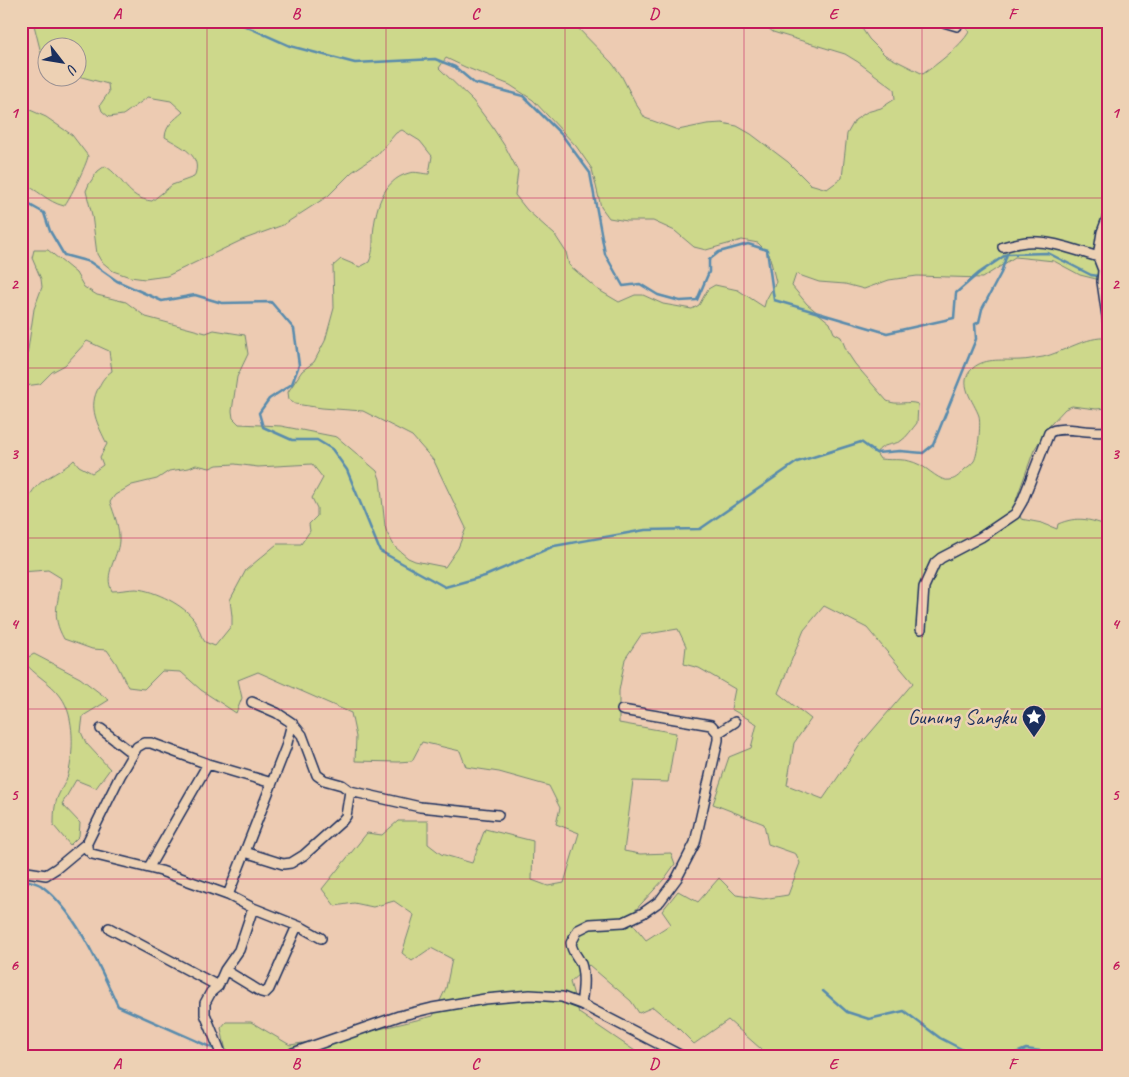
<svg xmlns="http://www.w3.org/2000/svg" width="1129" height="1077" font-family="Caveat,sans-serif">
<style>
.green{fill:#cdd88b;stroke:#748474;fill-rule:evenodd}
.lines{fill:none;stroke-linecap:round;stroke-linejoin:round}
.stream{stroke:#588bad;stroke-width:2.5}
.minor-casing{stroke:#1b2f5e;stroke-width:12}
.minor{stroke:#edd1b4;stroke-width:9}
.grid{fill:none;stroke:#c2185b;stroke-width:1;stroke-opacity:0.55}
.labels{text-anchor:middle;stroke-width:5;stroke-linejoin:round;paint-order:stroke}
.poi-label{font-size:21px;fill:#1b2f5e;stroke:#edd1b4;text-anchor:end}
.neatline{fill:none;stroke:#c2185b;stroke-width:2}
.grid-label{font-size:16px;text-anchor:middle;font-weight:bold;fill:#c2185b}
</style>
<rect width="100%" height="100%" fill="#edcbb2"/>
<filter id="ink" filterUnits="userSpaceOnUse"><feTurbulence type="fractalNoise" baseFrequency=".02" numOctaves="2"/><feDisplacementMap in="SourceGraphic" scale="10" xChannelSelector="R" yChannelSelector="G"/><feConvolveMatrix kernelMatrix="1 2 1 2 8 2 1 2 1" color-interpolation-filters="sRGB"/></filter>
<g filter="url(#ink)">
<!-- green -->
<path class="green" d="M33,21H571L612,63L621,75L636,104L645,118L678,130L707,124L722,123L737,126L751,134L788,162L810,184L827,189L842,178L847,134L855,120L867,112L881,108L895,99L894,89L858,62L845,54L773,32L759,21H857L869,39L885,55L923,74C936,65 961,46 969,32L961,21H1108V282L1080,275L1054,261L1015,257L982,278L917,276L889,280L864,289L845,284L819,282L796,274L792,286L807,304L830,323L834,333L841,337L847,352L855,364L887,401C898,406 907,400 918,404L917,423C912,429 907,437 901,441C891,446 883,443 876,453L880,459C896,461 904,457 920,465C929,469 940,482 950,480C957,479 961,473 965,469C968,467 972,464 974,461C978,455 981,424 979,416C974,401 956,383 973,368C986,357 1004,361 1020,360C1028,360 1035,358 1043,357C1064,352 1086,336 1108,338V408L1096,409L1072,406L1065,409L1050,425L1034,450L1016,500L1021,519L1042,523L1057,529L1058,524C1077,516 1089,519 1108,526V1056H769L728,1020L694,1044L677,1027L653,1007L639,1013L631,1001L589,965L570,982L579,1013L638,1053L639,1056H227L221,1028L226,1022H251L290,1045L359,1034L433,1016L446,988L452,959L431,948L412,961L402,953L414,915L394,901L373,907L354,903L335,906L322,889L367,833L382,835L398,821H428V844L441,854L472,863L485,829L533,841L532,880L548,886L564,883L579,833L556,824L560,808L549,786L499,772L466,767L460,751L422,742L412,761L398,762L355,761L356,737L351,713L258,672L238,680L242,698L236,713L201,690L181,672L162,671L144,689L128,687L116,663L107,650L92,649L64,639C50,614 59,605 61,578L48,570L21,572V525H25C26,517 25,508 28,501C34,479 59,475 74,460L79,466L92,473L103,465L100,457L107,444C98,425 87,407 99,387C102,380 105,376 112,371L109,351L87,341L65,365L52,372L40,384L25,386L21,388V361L27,356L34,309L42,287L41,279L32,258L34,250H48L76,273L84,287L97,295L126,302L146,317L206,333L214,330L245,335L248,354L237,377L232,411L233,418L239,424L281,426L337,437L377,471L380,479L385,526L387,533L395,547L408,558L415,561L445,567L458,548L466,528L434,461L412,436L363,411L322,408L295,404L289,400L288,392L302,371L314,362L325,341L334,308L333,266L341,259L360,267L369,262C373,253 373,246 373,236C375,210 382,180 409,173C415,171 423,174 429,174L432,156L420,141L402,130L396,133L377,155L352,172L328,196L283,225L242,240L167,276L145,279L130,277L113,271L101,261L97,254L92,215L86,191L89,184L98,171L105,166C123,176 127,199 152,201L172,185L194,177C204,155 181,147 165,137C166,125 174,120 183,112L171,101L148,97L123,115L109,117L102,111L100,105L109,92L108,84L78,76V48H48L47,66L43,61ZM446,58L465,67L510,85L533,100L576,146L592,169L601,207L609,218L627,221H653L675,231L694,247L706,250L742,240L758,243L769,254L776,282L766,300L764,307L738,290L715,285L708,289L699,305L692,309L663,304L643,295H635L619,302L597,289L569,265L566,252L555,235L527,210L515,195L518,171L506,148L491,125L473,101L439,68ZM235,464L258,467L312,464L323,478L312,498L317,508V516L309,524L310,531L301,544H277L246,570L230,600L232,616V625L215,646L205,642C200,636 199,628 195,621C186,606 154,590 136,589C129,589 120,591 112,591C103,574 118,558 119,541C120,528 114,514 110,502L115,495L132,485L157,479L169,471L189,468L196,465L210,468L217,465ZM824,606L867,628L913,683L860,745L823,799L787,785L794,743L811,719L778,693L804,630ZM678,629L686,646L684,664L699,668L735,689L731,709L757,724L751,748L729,757L713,804L764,824L768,844L796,854L800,863L788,895L763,899L736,895L719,878L698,902L678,891L662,911L671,924L646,940L627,917L631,915L665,878L675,864L671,853L640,854L624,851L633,781L668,782L676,733L619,723V691L625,659L641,635Z
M21,106L46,117L72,135L88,156C87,164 69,200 64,206C47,202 38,189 21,183Z
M34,654L80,678L109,700L83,716L81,732L86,743L110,769L96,788L76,780L62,804L80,823L79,836L70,845L54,826C54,815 54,806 58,796C61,789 66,782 68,775C74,753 75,716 61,697C51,682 33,675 23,660Z"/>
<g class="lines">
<!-- stream -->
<path class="stream" d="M234,21L290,46L355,63L435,59L455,67L474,83L523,96L562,135L590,173L605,254L623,286L640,284L658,295L680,301L697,300L709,272V260L719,252L748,244L767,250L774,300L887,333L954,318L956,293L979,273L1007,254L1048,253L1091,275L1099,276
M21,200L44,213L50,231L64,255L90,262L117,281L162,301L195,295L222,303L271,302L294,329L299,365L292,384L269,399L259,413L263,427L292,440H317L332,449L347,470L380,551L445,587L485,576L554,546L645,530L700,529L797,462L861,442L876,453L900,451L923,453L933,445L976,339L975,324L979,322L982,309L1001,273L1007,254
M21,879C28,881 38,882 43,887C77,913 100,968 118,1006L217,1050
M823,991L847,1012L869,1019L904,1011L940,1038L975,1056
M225,1053L232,1056
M1008,1056L1026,1049L1055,1053L1096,1056"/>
<defs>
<path id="minor" d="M940,21L957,26
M1108,216L1102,232L1098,257L1103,270L1102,282L1108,323
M1003,247C1010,245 1018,243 1026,242C1051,240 1075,250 1098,257
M921,629L924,587L935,563L941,558L981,537L1015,514L1022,502L1049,433C1060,424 1092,435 1108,431
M252,702L277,713L292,723
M622,710L711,725L718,733
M101,729L133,754
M245,852L283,864L291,863L304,855L342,821L346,816L350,791
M149,867L208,764
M21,871L46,875L57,868L87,843
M228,895L286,747L292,723L302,735L317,775L324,780L342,785L350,791L420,807L498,815
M253,908L303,928L321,938
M109,928L218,986
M225,970L261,992L265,993L269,989L297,926
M581,1004C583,992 585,976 581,964C578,956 572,953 571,943L578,930L590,924L624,922L643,913L660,901L677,878L695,843L718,740V733L735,722
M222,1056L205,1014V1003L211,992L218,986L225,970L239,950L253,908L228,895L161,871L92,854L87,849V843L120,776L137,747L144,743H151L208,764L272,783
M290,1056L293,1053L399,1016L432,1008L485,999L530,995L562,997L581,1004L682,1056"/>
</defs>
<!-- minor casing -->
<use href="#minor" class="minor-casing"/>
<!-- minor -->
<use href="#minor" class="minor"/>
</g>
</g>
<!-- grid -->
<path class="grid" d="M207,21V1056M386,21V1056M565,21V1056M744,21V1056M922,21V1056M21,198H1108M21,368H1108M21,538H1108M21,709H1108M21,879H1108"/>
<!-- icons -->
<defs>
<symbol id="sight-pin" viewBox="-11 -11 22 30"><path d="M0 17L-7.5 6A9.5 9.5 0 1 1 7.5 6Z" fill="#1b2f5e" stroke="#edd1b4"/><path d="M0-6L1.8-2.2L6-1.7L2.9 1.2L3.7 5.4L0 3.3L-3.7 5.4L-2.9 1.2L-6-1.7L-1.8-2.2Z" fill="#fff"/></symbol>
</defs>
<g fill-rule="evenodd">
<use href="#sight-pin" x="1020" y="703" width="28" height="38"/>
</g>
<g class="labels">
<!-- poi labels -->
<g class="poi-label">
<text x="1016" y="724">Gunung Sangku</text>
</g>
</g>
<!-- margin -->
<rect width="1129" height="1077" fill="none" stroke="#edd1b4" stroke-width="55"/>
<!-- north arrow -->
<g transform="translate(62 62) rotate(121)"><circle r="24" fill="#edd1b4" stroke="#999092"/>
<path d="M0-4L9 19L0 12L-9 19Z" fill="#1b2f5e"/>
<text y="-8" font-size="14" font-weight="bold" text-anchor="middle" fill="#1b2f5e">U</text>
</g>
<rect x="28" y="28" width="1074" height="1022" class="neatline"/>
<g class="grid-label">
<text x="117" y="19">A</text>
<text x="296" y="19">B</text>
<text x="475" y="19">C</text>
<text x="654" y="19">D</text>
<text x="833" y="19">E</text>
<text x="1012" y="19">F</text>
<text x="14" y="118">1</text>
<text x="1115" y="118">1</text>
<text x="14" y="289">2</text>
<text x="1115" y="289">2</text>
<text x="14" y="459">3</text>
<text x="1115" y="459">3</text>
<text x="14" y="629">4</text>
<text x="1115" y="629">4</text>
<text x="14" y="800">5</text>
<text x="1115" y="800">5</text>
<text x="14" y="970">6</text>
<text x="1115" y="970">6</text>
<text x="117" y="1069">A</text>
<text x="296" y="1069">B</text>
<text x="475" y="1069">C</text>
<text x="654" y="1069">D</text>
<text x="833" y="1069">E</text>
<text x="1012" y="1069">F</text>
</g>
</svg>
